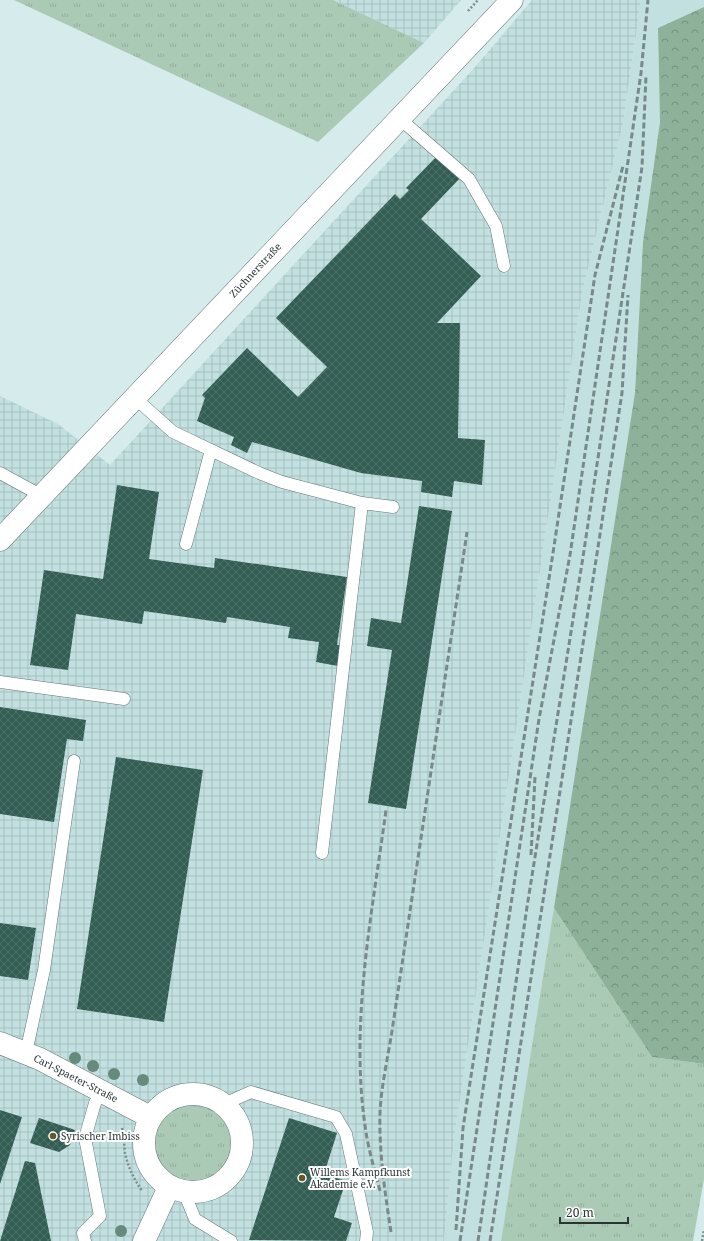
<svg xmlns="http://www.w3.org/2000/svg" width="704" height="1241" font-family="'Noto Serif',serif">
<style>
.built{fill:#c2e0e0}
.industrial{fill:url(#industrial-grid)}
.grass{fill:url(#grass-tufts)}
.forest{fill:url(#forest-crowns)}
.building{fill:url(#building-cross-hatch)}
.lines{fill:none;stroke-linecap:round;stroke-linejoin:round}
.service-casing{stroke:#647777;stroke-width:13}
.minor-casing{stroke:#647777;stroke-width:23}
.tertiary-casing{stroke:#647777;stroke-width:23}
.path{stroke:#7d8d8d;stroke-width:2.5;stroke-dasharray:2 2;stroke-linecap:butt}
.service{stroke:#fff;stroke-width:12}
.minor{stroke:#fff;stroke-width:22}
.tertiary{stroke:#fff;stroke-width:22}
.rail{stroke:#798888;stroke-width:3;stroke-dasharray:6 3;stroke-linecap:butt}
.tree{fill:#668a7c}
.poi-dot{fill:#655825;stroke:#fff;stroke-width:1.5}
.labels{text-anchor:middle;stroke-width:4;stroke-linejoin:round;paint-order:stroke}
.street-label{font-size:10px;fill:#2b3434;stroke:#fff}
.poi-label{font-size:10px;fill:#2b3434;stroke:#fff;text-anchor:start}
</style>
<defs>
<pattern id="industrial-grid" width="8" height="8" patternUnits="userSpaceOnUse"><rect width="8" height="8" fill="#c2e0e0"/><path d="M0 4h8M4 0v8" fill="none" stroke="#a7c1c1"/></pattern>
<pattern id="grass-tufts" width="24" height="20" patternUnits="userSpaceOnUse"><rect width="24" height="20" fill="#aacab5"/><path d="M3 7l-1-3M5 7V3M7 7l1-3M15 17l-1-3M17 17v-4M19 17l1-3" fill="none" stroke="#92ae9c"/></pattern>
<pattern id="forest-crowns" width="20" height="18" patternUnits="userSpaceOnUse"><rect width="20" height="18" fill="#8db199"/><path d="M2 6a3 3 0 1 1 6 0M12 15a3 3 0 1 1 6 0" fill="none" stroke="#73917e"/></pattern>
<pattern id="building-cross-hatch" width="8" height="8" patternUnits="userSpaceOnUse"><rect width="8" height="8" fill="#335e54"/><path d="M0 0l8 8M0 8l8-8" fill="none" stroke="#4f726a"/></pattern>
</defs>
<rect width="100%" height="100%" fill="#d6ecec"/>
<!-- built -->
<path class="built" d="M641,0H704V7L658,28L660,122L643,242L635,393L569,820L501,1241H444L454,1139L582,293L623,123Z"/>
<!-- industrial -->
<path class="industrial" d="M333,0H461L424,43Z
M532,0H641L623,123L582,293L454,1139L444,1241H0V396L58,424L110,465L476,66Z"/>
<!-- grass -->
<path class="grass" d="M14,0H333L424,43L318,142Z
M554,908L652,1057L704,1064V1179L693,1241H501Z
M155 1143a38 38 0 1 1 76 0a38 38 0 1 1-76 0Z"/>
<!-- forest -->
<path class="forest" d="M704,7V1064L652,1057L554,908L635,393L643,242L660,122L658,28Z"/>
<!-- building -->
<path class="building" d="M438,155L461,177L421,219L481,276L437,323H460L458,438L485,440L482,485L454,481L452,497L421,492L422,481L361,473L252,442L247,453L231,445L234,437L197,421L205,398L202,395L247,348L298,397L327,367L276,318L395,194L400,199L409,190L406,188Z
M117,485L159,492L149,559L214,568L215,558L347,577L337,645H341L338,666L316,662L319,642L288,638L290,627L227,617L226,623L144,611L142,624L76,614L68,670L30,665L44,570L103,579Z
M419,506L452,511L406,809L368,803L392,650L367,646L371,618L401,623Z
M0,707L86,720L83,741L67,739L54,822L0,814Z
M116,757L203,770L164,1022L77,1009Z
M0,923L36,928L28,980L0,976Z
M0,1110L22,1117L0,1184Z
M39,1118L75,1130L70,1145L59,1152L30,1143Z
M289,1118L337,1133L324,1174L346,1181L334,1217L352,1223L346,1241L249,1240Z
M25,1161L35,1163L51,1241H0Z"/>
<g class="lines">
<defs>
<path id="service" d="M400,119L469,179L496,226L504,266
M135,398L173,432L259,473L282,482L362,503L393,507
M0,473L42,496
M186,544L211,450
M0,682L124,699
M322,853L362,503
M26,1053L44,970L74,761
M224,1104L251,1092L336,1117L346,1134L367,1232L366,1241
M184,1192L195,1219L231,1241
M85,1241L83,1233L100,1216L85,1138L95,1103L103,1092"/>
<path id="minor" d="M0,1043L40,1059L150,1117
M144 1143a49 49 0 1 1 98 0a49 49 0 1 1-98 0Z
M144,1241L169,1187"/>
<path id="tertiary" d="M0,540L512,0"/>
</defs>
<!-- service casing -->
<use href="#service" class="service-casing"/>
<!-- minor casing -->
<use href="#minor" class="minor-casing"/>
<!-- tertiary casing -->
<use href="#tertiary" class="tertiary-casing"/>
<!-- path -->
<path class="path" d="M468,11L478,0
M122,1128C124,1136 124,1144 125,1153C128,1167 134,1179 142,1191
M702,1241L704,1230"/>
<!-- service -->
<use href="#service" class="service"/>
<!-- minor -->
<use href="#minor" class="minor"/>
<!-- tertiary -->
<use href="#tertiary" class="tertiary"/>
<!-- rail -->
<path class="rail" d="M531,855L535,777
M380,1191C375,1171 369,1152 366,1132C349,1025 372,915 386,810
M456,1230L463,1128L469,1089L553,553L595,275L623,166
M391,1232C385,1193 379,1153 380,1113C381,1087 388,1057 392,1031L467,532
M460,1241L539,719L570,555L641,73L648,0
M478,1241L527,907L583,557L642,167L646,76
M490,1241L622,393L628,295"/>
</g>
<!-- trees -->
<g class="tree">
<circle cx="75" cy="1058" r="6"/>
<circle cx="93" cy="1066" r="6"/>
<circle cx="114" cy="1074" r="6"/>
<circle cx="143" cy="1080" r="6"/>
<circle cx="121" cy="1231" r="6"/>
</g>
<!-- markers -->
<g class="poi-dot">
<circle cx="53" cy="1136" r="4"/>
<circle cx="302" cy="1178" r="4"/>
</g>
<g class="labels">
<!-- street labels -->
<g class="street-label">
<text transform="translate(255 270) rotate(-47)" y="4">Züchnerstraße</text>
<text transform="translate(76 1078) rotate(27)" y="4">Carl-Spaeter-Straße</text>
</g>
<!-- poi labels -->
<g class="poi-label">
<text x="61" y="1140">Syrischer Imbiss</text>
<text x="310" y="1176">Willems Kampfkunst<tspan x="310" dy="12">Akademie e.V.</tspan></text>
</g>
</g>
<!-- scale -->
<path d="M560 1217v6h68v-6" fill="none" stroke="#2b3434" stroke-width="2"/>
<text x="566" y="1217" font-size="12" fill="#2b3434" stroke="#ffffff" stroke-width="3" paint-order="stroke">20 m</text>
</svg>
